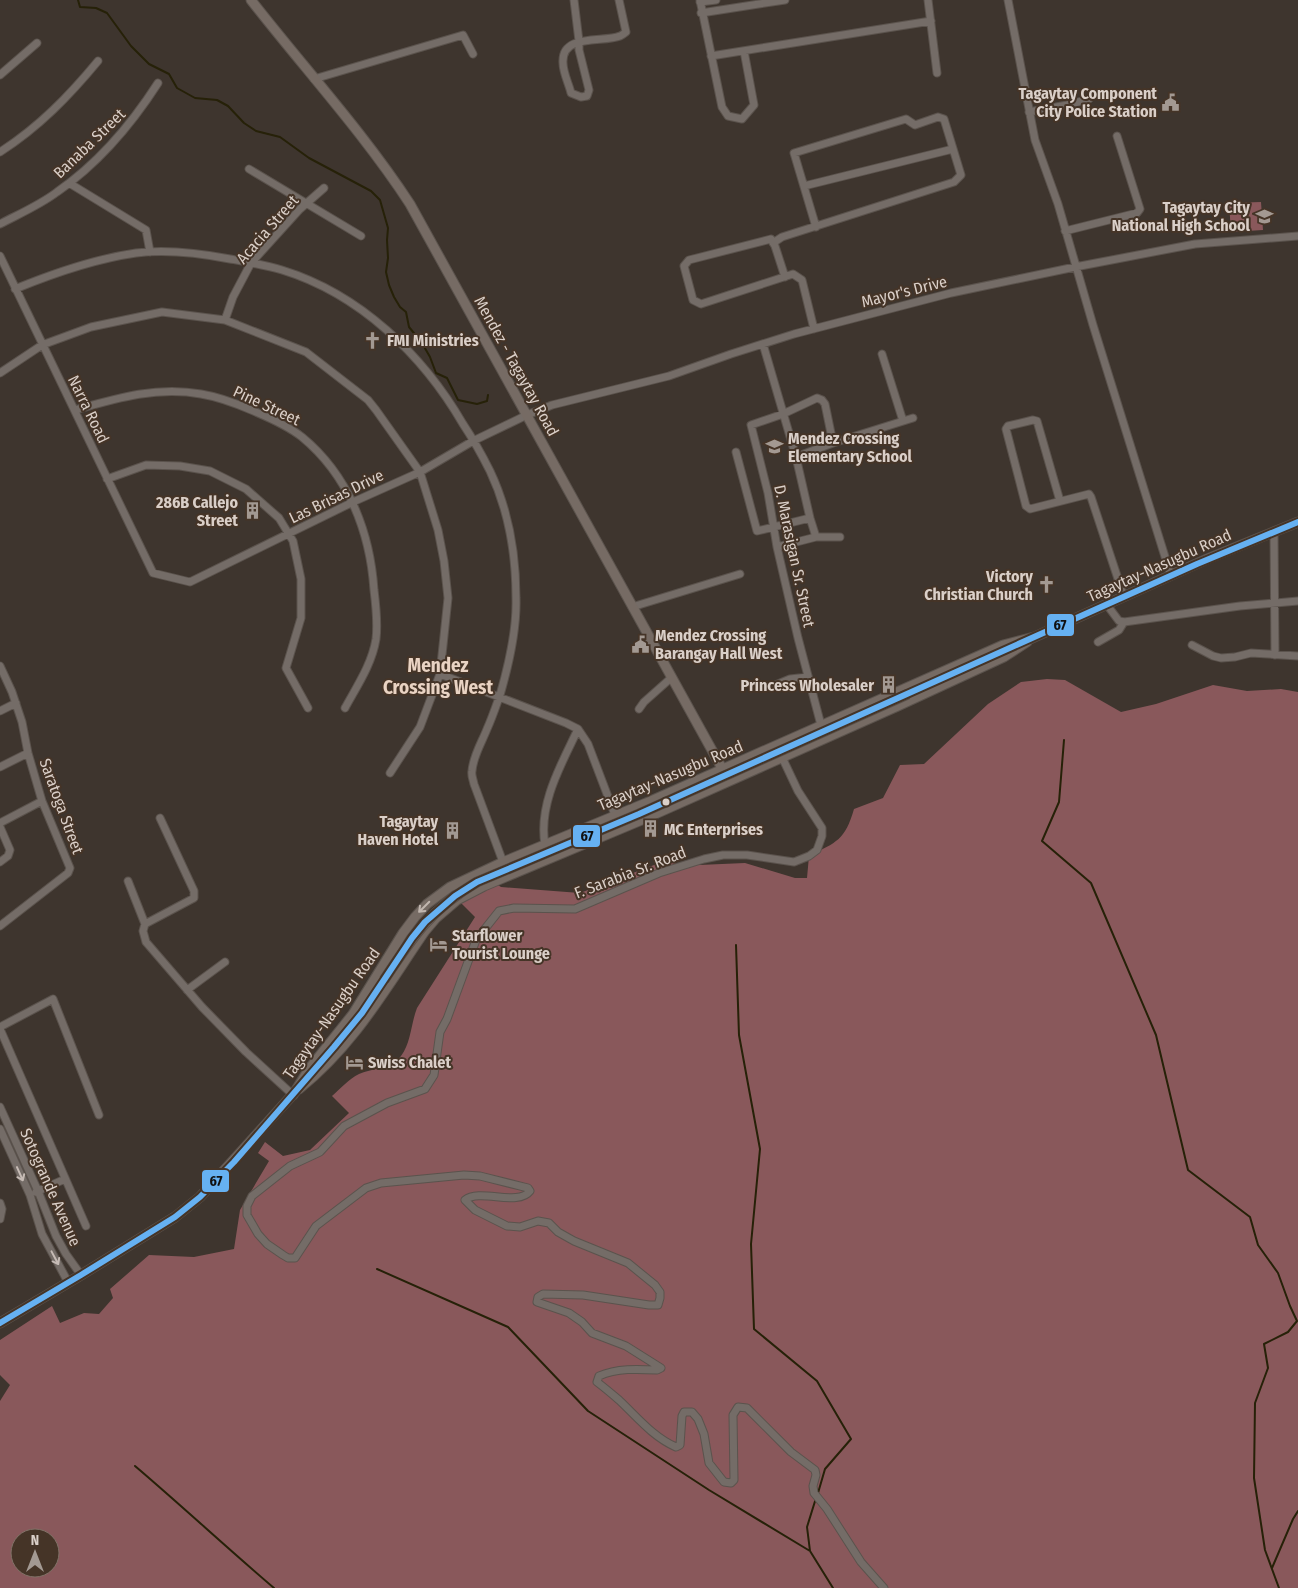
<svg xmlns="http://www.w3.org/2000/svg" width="1298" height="1588" font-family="'Fira Sans Condensed',sans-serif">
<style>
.forest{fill:#89585b;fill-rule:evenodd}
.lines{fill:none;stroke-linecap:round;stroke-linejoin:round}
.stream{stroke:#262108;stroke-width:2}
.minor-casing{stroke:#5b534d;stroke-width:9}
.major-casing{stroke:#5b534d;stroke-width:11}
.minor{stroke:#746c67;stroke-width:7}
.major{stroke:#766b64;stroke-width:9}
.major-bridge-casing{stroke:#5b534d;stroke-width:11;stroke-linecap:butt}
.major-bridge{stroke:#766b64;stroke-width:9}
.bus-1-casing{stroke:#453427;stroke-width:10}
.bus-1{stroke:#66b1f2;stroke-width:6}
.oneway{stroke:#c1b6af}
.oneway2{stroke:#c6bbb5}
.bus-dot{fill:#dacfc8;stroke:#453427;stroke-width:2}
.labels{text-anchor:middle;stroke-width:4;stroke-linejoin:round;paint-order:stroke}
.poi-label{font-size:16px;font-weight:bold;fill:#dacfc8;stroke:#453427;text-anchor:end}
.street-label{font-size:16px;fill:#dacfc8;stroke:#453427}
.quarter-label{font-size:19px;font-weight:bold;fill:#e9d3c3;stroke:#453427}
.line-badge{stroke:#453427;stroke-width:2}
.pale-badge-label{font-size:14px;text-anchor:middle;font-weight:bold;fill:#111}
</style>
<rect width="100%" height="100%" fill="#3e352e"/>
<!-- forest -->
<path class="forest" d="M1261,202L1263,230L1231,232L1229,203Z
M1047,679L1065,680L1121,712L1156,704L1213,685L1247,691L1281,689L1298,692V1588H0V1401L10,1385L0,1375V1340L52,1306L60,1323L84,1313L99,1314L113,1298L110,1289L149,1255L194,1257L234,1249L240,1210L269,1161L258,1153L265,1142L283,1156L310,1150L349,1113L332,1096C340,1089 349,1079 359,1074C373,1068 391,1069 401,1056C411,1043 411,1023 417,1008L475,917L459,901L495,883L501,887L580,893L662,862L699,865L745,863L795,878H807L809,856C837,842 845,840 854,809L883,798L900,765L924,764L988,704L1021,682ZM20,1538H50V1568H20Z"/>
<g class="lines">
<!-- stream -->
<path class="stream" d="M78,0L80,7L96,8L107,13L131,46L149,64L169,74L177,88L195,98L217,100L228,106L244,123L256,131L280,137L309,158L371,191L380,200L388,228L387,240L388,258L386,272L389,285L394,297L400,307L406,312L409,327L422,343L430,357L436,373L447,378L458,400L477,404L487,401L488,395
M1064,740L1059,802L1042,841L1091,883L1156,1035L1188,1170L1250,1217L1258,1245L1278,1273L1290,1306L1297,1321L1288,1332L1264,1344L1268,1368L1255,1403L1254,1478L1265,1550L1279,1588
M736,945L739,1035L760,1149L751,1244L754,1329L817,1381L851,1439L825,1469L818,1493
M377,1269L508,1327L588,1411L709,1490L810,1551L833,1588
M135,1466C182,1506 227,1548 274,1588
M810,1551L807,1527L816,1498
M1272,1568L1293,1519L1298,1511"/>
<defs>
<path id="minor" d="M574,0L579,41V50L589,90L587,96L581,97L571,93C569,84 563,73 563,63C561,33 603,43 620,36C621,36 626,32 626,32L619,0
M700,0L722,107L728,116L742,119L754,105L744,51
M928,0L937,73
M1008,0L1035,140L1058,204L1093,325L1171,576
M700,2L716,0
M701,13L785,0
M711,56L931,21
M0,75L37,43
M314,79L463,35L473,54
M1029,112L1067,105L1089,99
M0,152C39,127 69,96 98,61
M249,169L361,236
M69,183L146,230L150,252
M804,186L953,149
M0,224C19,214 40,205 57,192C99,163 131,125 158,83
M1065,231L1137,213L1140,209L1117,136
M773,243L782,237L954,182L961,175L944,119L938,117L915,125L906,119L794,153L816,227
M0,256L153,573L190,582L353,502L420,472L473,441L527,415L552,405L669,376L731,354L794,334L951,293L1075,267L1195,244L1298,236
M785,277L775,246L771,239L689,260L684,266L693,300L701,304L793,274L802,280L814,329
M15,289C54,273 94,259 136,253C167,249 199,253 230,259C247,262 265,265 282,270C360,294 423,355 463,424C473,439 482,455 490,471C508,509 516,555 516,598C517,630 509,664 500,695C496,706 492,718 487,729C482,742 473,756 472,771C471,775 473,779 474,784L503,862
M225,320L233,297L251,263L300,209L324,188
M763,344L796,457L810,518L816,537H840
M882,354L903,421
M0,373L42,345L91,327L162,312L225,320L306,352L368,400L376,410L420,472L438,530L444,561L448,598L440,674L420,727L390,773
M75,410C117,398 157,386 201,394C219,397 235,403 251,410C268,417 288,426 302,437C348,475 370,531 374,590C376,606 378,623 376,639C372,664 357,686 345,708
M736,452L757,531L810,518
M796,457L833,443L913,418
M107,479L146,465L180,466L210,471L246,489L279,518L293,541L301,579V618L286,668L308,708
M1060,501L1037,421L1033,420L1008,426L1006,429L1026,506L1030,509L1089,494L1091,497L1124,597
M1274,532L1275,655
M777,547L816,537
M1107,605L1119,621L1124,622L1240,606L1298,601
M632,607L740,574
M1098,642L1119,630L1124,622
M1192,645L1213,656L1221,658L1235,657L1251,653L1298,656
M0,666L12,692L22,722L28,753L42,801L70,868L68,873L0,926
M440,674L566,723L578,729L588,744L615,815
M771,687L790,679L808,677
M639,709L644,702L671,678
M0,711L16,703
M821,725L798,638L777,547L768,493L751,425L783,414L817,398L822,400L825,404L833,443
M780,753L798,791L822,828V836L817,850L809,856L794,862L747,855H723L704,859L659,873L575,909L514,908L499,911L476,940L447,1019L440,1032L434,1075L425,1089L387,1103L344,1126L320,1152L290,1166L252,1196L247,1206V1215L258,1234L267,1244L283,1255L288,1258H295L316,1226L366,1188L381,1183L464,1175L480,1176L528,1188L530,1191C518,1207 480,1188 465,1200L475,1210L507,1226L520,1227L538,1221L549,1223L558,1232L574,1241L628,1263L655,1285L660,1292V1298L658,1305H649L583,1295L543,1294L538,1297L537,1302L569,1313L582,1322L592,1333L626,1346L661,1368L657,1370C638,1369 617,1368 599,1376L597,1382C605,1388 612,1394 619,1400C637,1417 653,1437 676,1447L680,1445L682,1416L684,1412H692L698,1419L704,1434L709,1463L724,1482L731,1483L734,1480L733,1415L738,1407L747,1408L791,1452L815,1470L816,1475L813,1486L814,1493L827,1509L861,1562L884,1588
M0,767L28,753
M160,818L194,891V898L145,924L143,931L146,942L202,1007L246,1052L293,1095
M0,823L42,801
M0,827L10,850L8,856L0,862
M545,845C538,804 561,765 578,729
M128,881L145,924
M187,990L225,962
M0,1027L53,999L99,1115
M0,1029L86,1226
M0,1107L38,1191L56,1236L66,1254L81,1275
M0,1129L30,1195L42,1234L68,1282
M36,1192L65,1179
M0,1203L2,1209L0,1219"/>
<path id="major" d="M251,0C304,68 363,132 410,204L729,781
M1030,639L1207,559L1298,522
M908,694L941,679
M342,1038L362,1013L384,980
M299,1089C355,1044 385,989 425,931L436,918L457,900L484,886L644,819L898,706L1004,657L1027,642
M293,1095L309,1069L353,1014L403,933L415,917L427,904L450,887L503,862L646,803L1003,645L1034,637
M0,1323L81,1275L175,1217L200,1197L296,1091"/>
</defs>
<!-- minor casing -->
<use href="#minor" class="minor-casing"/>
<!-- major casing -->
<use href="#major" class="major-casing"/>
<!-- minor -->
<use href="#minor" class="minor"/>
<!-- major -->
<use href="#major" class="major"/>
<defs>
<path id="major-bridge" d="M384,980C413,936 431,909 477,882L639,814L908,694"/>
</defs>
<!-- major-bridge casing -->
<use href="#major-bridge" class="major-bridge-casing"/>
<!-- major-bridge -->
<use href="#major-bridge" class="major-bridge"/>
<defs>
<path id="bus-1" d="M0,1323L81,1275L175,1217L200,1197L234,1162L334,1047L362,1013L412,938L425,922L455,896L477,882L639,814L1197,564L1298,522"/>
</defs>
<!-- bus-1 casing -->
<use href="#bus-1" class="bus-1-casing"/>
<!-- bus-1 -->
<use href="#bus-1" class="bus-1"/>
</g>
<!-- one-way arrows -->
<defs><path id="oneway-shaft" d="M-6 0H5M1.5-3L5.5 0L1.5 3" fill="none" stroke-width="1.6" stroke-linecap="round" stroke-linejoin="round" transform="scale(1.25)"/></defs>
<use class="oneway" href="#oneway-shaft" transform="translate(424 907) rotate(135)"/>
<g class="oneway2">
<use href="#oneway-shaft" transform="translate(20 1174) rotate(66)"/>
<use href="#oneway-shaft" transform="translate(55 1258) rotate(62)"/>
</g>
<!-- icons -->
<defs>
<symbol id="civic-bare" viewBox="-9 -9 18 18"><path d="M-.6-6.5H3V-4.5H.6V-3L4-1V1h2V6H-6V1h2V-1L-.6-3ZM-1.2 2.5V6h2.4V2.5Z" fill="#a39992" stroke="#453427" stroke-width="2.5" paint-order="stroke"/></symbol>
<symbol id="school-bare" viewBox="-9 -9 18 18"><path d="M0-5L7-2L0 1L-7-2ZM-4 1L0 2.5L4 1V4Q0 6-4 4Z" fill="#a39992" stroke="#453427" stroke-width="2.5" paint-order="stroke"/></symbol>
<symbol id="church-bare" viewBox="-9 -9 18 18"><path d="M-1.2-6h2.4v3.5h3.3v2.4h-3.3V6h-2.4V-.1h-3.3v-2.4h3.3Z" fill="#a39992" stroke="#453427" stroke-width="2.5" paint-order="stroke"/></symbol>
<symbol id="building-bare" viewBox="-9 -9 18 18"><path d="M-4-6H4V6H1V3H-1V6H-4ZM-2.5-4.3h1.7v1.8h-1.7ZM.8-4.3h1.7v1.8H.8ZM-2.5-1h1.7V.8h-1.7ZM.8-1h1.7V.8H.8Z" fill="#a39992" stroke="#453427" stroke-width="2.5" paint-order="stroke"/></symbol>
<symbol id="hotel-bare" viewBox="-9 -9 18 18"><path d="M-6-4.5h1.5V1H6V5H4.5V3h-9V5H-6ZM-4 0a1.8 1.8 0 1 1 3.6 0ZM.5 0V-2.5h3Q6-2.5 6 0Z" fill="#a39992" stroke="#453427" stroke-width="2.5" paint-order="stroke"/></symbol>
</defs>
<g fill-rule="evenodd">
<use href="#civic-bare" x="1158" y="90" width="25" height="25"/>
<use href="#school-bare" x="1252" y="204" width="25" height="25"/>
<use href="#church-bare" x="360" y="328" width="25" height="25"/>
<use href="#school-bare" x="762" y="434" width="25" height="25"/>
<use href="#building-bare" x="240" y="498" width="25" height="25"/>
<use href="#church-bare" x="1034" y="572" width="25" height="25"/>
<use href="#civic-bare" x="628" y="632" width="25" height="25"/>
<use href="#building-bare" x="876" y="672" width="25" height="25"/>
<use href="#building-bare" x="638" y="816" width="25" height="25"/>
<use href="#building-bare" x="440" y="818" width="25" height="25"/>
<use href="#hotel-bare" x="426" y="932" width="25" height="25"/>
<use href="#hotel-bare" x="342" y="1050" width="25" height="25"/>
</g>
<!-- markers -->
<circle class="bus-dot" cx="666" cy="802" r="4.5"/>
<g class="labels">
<!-- poi labels -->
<g class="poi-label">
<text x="1157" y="99">Tagaytay Component<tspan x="1157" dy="18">City Police Station</tspan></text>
<text x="1250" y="213">Tagaytay City<tspan x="1250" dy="18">National High School</tspan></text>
<text x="387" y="346" text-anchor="start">FMI Ministries</text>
<text x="788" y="444" text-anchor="start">Mendez Crossing<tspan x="788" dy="18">Elementary School</tspan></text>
<text x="238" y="508">286B Callejo<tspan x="238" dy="18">Street</tspan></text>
<text x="1033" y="582">Victory<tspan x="1033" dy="18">Christian Church</tspan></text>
<text x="655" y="641" text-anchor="start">Mendez Crossing<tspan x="655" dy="18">Barangay Hall West</tspan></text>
<text x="874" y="691">Princess Wholesaler</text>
<text x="438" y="827">Tagaytay<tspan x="438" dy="18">Haven Hotel</tspan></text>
<text x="664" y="835" text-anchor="start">MC Enterprises</text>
<text x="452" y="941" text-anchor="start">Starflower<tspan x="452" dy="18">Tourist Lounge</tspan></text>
<text x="368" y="1068" text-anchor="start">Swiss Chalet</text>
</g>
<!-- street labels -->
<g class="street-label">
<text transform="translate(89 143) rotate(-44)" y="6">Banaba Street</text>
<text transform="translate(267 229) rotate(-49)" y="6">Acacia Street</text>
<text transform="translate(904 291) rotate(-14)" y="6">Mayor's Drive</text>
<text transform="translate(517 366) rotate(61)" y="6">Mendez - Tagaytay Road</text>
<text transform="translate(267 405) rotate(25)" y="6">Pine Street</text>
<text transform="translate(89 409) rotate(64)" y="6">Narra Road</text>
<text transform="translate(336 496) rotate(-26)" y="6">Las Brisas Drive</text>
<text transform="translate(795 556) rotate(78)" y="6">D. Marasigan Sr. Street</text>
<text transform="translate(1159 565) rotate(-24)" y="6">Tagaytay-Nasugbu Road</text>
<text transform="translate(670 775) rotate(-23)" y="6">Tagaytay-Nasugbu Road</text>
<text transform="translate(62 806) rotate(70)" y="6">Saratoga Street</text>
<text transform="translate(630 872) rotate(-21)" y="6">F. Sarabia Sr. Road</text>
<text transform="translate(331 1013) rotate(-55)" y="6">Tagaytay-Nasugbu Road</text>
<text transform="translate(51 1187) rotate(66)" y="6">Sotogrande Avenue</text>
</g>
<!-- quarter labels -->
<g class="quarter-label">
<text x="438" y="672">Mendez<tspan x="438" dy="22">Crossing West</tspan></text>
</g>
</g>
<g class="line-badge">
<rect x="1046" y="613" width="29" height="24" rx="5" fill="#66b1f2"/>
<rect x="572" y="824" width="29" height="24" rx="5" fill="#66b1f2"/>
<rect x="201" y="1169" width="29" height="24" rx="5" fill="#66b1f2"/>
</g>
<g class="pale-badge-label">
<text x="1060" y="630">67</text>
<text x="587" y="841">67</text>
<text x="216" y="1186">67</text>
</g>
<!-- north arrow -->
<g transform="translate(35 1553)"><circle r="24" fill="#453427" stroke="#817267"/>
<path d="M0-4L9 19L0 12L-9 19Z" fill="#a39992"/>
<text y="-8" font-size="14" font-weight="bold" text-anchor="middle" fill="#dacfc8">N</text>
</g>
</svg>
